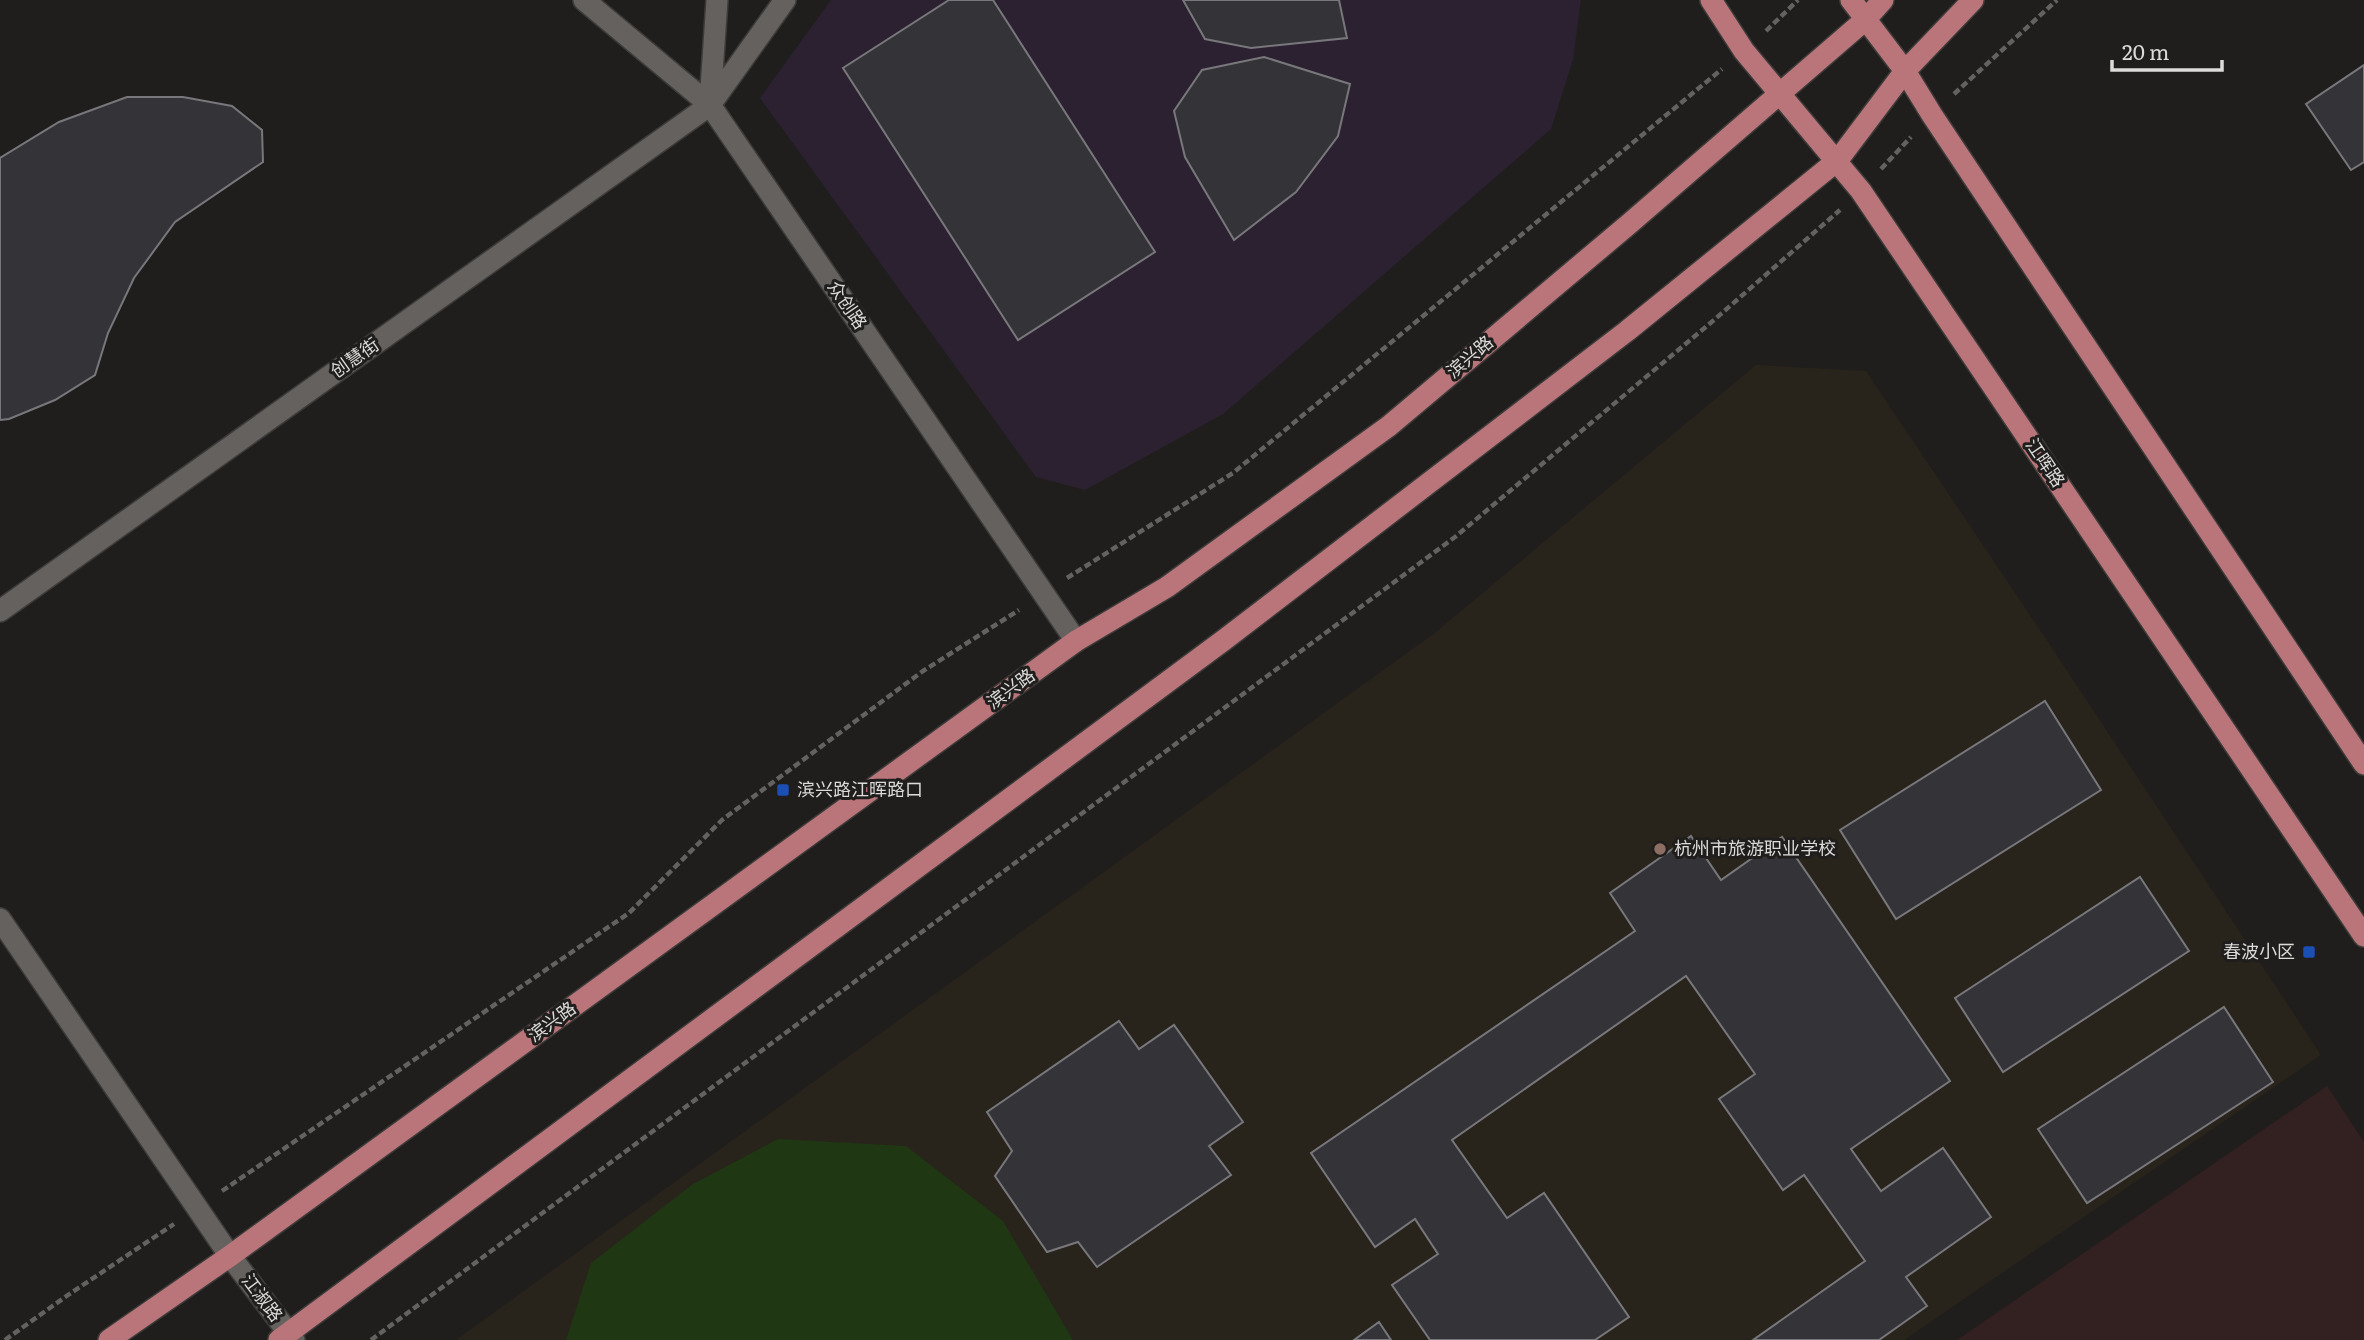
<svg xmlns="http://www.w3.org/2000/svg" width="2364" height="1340" font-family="Literata,'Noto Sans SC',serif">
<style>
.commercial{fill:#2c2130}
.industrial{fill:#332020}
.built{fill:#28231b}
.green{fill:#203714}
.building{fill:#343337;stroke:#78777b;stroke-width:2}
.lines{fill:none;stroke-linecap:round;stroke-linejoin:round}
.minor-casing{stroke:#3c3b39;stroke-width:24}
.major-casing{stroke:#3c3b39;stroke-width:24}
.path{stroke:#646260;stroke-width:4.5;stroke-dasharray:7 3.5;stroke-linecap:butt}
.minor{stroke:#64615e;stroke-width:21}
.major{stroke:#b97579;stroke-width:21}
.transit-dot{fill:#1a4fb4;stroke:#201e1c;stroke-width:2.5}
.education-dot{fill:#8d6e63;stroke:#201e1c;stroke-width:2.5}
.labels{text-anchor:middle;stroke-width:6;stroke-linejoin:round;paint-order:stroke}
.street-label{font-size:18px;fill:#dcdbd9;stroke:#201e1c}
.poi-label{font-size:18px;fill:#dcdbd9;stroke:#201e1c;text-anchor:start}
</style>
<rect width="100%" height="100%" fill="#201e1c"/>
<!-- commercial -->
<path class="commercial" d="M831,0H1581L1573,60L1551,129L1223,414L1085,490L1036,477L760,98Z"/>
<!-- industrial -->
<path class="industrial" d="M2327,1086L2364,1142V1340H1957Z"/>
<!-- built -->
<path class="built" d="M1756,365L1866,371L2048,642L2321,1055L1904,1340H456L1436,632Z"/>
<!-- green -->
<path class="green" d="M778,1139L906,1146L1003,1221L1073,1340H566L591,1263L693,1184Z"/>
<!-- building -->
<path class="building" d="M949,0H993L1155,252L1018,340L843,68Z
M1183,0H1339L1347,38L1251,48L1205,39Z
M1264,57L1350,84L1338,136L1296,192L1234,240L1185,157L1174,111L1202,70Z
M2364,65V162L2351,170L2306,104Z
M127,97H183L232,106L262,130L263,162L175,222L134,278L108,333L95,375L55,400L9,419L0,420V158L59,122Z
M2045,701L2101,790L1896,919L1840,830Z
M1691,836L1721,880L1782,837L1950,1081L1851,1149L1881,1191L1943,1148L1991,1217L1906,1277L1927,1306L1879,1340H1753L1865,1261L1804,1175L1783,1190L1719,1099L1755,1074L1686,976L1452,1140L1507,1218L1544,1193L1629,1317L1595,1340H1430L1392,1285L1438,1254L1415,1219L1375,1247L1311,1153L1635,931L1610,893Z
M2140,877L2189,951L2003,1072L1955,998Z
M2224,1007L2273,1082L2087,1203L2038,1129Z
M1119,1021L1139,1049L1174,1025L1243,1122L1209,1146L1231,1175L1097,1267L1078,1242L1047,1252L995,1176L1012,1151L987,1112Z
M1379,1322L1391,1340H1354Z"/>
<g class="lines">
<defs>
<path id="minor" d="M584,0L710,105L1076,641
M710,103L717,0
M0,611L710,105L785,0
M0,919L230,1256L294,1340"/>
<path id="major" d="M1711,0L1744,51L1861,191L2364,936
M1851,0L1905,71L1932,115L2364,764
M109,1340L230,1256L1076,641L1167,587L1389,426L1629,224L1865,20L1883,0
M279,1340L1224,640L1627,331L1838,160L1905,71L1973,0"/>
</defs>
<!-- minor casing -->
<use href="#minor" class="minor-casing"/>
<!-- major casing -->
<use href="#major" class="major-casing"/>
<!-- path -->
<path class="path" d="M1766,31L1798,0
M1954,94L2057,0
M1881,169L1911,137
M1067,578L1233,473L1722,69
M222,1191L629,913L722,820L923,671L1019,610
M5,1340L68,1295L174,1224
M371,1340L1455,537L1714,320L1840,210"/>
<!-- minor -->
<use href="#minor" class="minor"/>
<!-- major -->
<use href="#major" class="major"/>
</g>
<!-- markers -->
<g class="transit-dot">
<rect x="776" y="783" width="14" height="14" rx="3.5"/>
<rect x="2302" y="945" width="14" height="14" rx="3.5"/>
</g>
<circle class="education-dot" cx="1660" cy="849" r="7"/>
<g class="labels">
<!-- street labels -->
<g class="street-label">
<text transform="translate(847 305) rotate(56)" y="6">众创路</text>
<text transform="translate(1470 357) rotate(-40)" y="6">滨兴路</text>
<text transform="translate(355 358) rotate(-35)" y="6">创慧街</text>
<text transform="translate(2045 463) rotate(56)" y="6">江晖路</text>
<text transform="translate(1011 689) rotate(-36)" y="6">滨兴路</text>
<text transform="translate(552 1022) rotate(-36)" y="6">滨兴路</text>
<text transform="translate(262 1298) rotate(53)" y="6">江淑路</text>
</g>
<!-- poi labels -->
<g class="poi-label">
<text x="797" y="796">滨兴路江晖路口</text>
<text x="1674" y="855">杭州市旅游职业学校</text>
<text x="2295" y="958" text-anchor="end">春波小区</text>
</g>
</g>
<!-- scale -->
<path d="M2112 60v10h110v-10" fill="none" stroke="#dcdbd9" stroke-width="3.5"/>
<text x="2122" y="60" font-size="21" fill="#dcdbd9" stroke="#201e1c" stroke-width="5" paint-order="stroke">20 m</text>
</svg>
